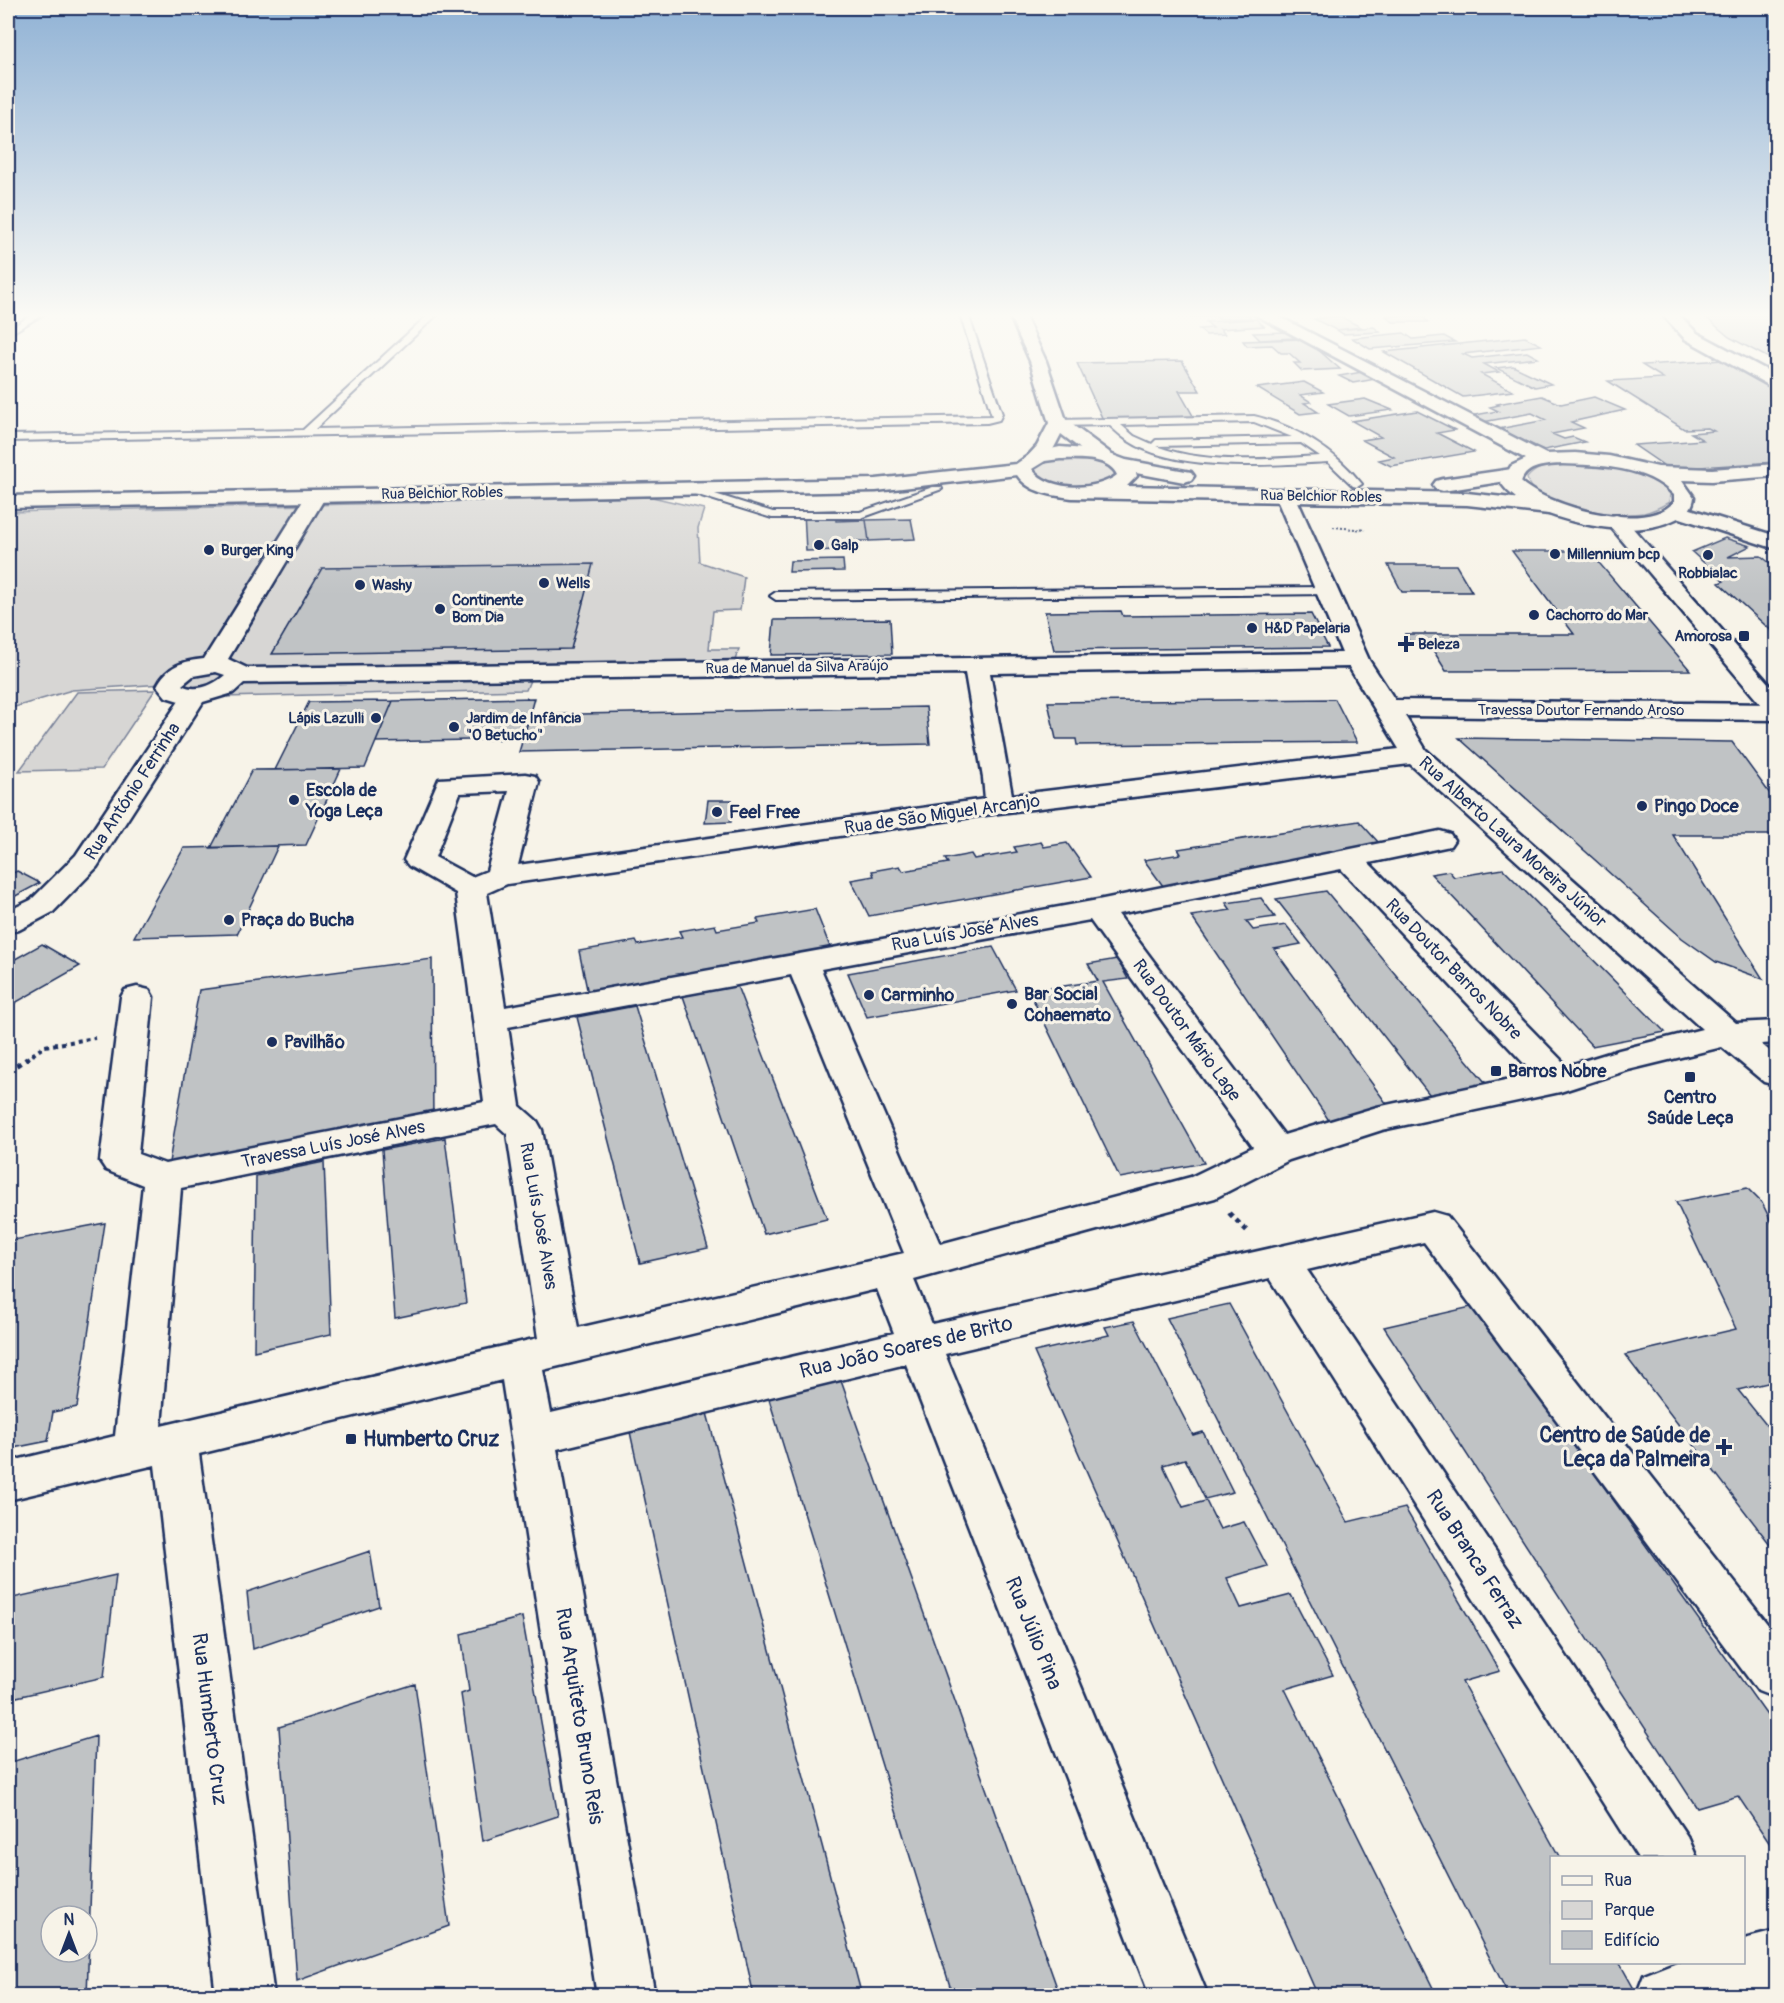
<svg xmlns="http://www.w3.org/2000/svg" width="1784" height="2003" font-family="Pangolin,sans-serif">
<style>
.green{fill:#d7d6d4;stroke:#798299;stroke-width:1.5}
.building{fill:#c0c3c5;stroke:#1b2f5e;stroke-width:1.5;fill-rule:evenodd}
.lines{fill:none;stroke-linecap:round;stroke-linejoin:round}
.service-casing{stroke:#1b2f5e;stroke-width:4}
.minor-casing{stroke:#1b2f5e;stroke-width:5}
.tertiary-casing{stroke:#1b2f5e;stroke-width:5}
.secondary-casing{stroke:#1b2f5e;stroke-width:5}
.primary-casing{stroke:#1b2f5e;stroke-width:5}
.path-far2{stroke:#1b2f5e;stroke-width:2;stroke-dasharray:2 2;stroke-linecap:butt}
.path-far1{stroke:#1b2f5e;stroke-width:4;stroke-dasharray:4 4;stroke-linecap:butt}
.path{stroke:#1b2f5e;stroke-width:4.5;stroke-dasharray:5 5;stroke-linecap:butt}
.service{fill:#f7f3e8;fill-rule:evenodd}
.minor{fill:#f7f3e8;fill-rule:evenodd}
.tertiary{fill:#f7f3e8;fill-rule:evenodd}
.secondary{fill:#f7f3e8;fill-rule:evenodd}
.primary{fill:#f7f3e8;fill-rule:evenodd}
.poi-dot{fill:#1b2f5e;stroke:#f7f3e8;stroke-width:2}
.labels{text-anchor:middle;stroke-width:6;stroke-linejoin:round;paint-order:stroke}
.far-street-label{font-size:15px;fill:#1b2f5e;stroke:#f7f3e8}
.far-poi-label{font-size:15px;font-weight:bold;fill:#1b2f5e;stroke:#f7f3e8;text-anchor:start}
.poi-label{font-size:18px;font-weight:bold;fill:#1b2f5e;stroke:#f7f3e8;text-anchor:start}
.street-label{font-size:18px;fill:#1b2f5e;stroke:#f7f3e8}
.near-street-label{font-size:21px;fill:#1b2f5e;stroke:#f7f3e8}
.near-poi-label{font-size:21px;font-weight:bold;fill:#1b2f5e;stroke:#f7f3e8;text-anchor:end}
</style>
<rect width="100%" height="100%" fill="#f7f3e8"/>
<filter id="ink" filterUnits="userSpaceOnUse"><feTurbulence type="fractalNoise" baseFrequency=".0167" numOctaves="2"/><feDisplacementMap in="SourceGraphic" scale="12" xChannelSelector="R" yChannelSelector="G"/><feConvolveMatrix kernelMatrix="1 2 1 2 8 2 1 2 1" color-interpolation-filters="sRGB"/></filter>
<g filter="url(#ink)">
<!-- green -->
<path class="green" d="M1057,457C1075,458 1105,454 1116,472C1108,494 1044,489 1034,470L1038,464Z
M1563,463C1598,465 1646,463 1670,494L1669,502C1661,507 1653,511 1644,513C1617,517 1532,510 1527,478C1536,467 1549,465 1563,463Z
M652,497L704,509L698,528L700,562L744,577L740,610L713,611L709,649H739L735,660L537,663L526,690L223,697L163,684L72,690L8,709V512Z
M155,690L102,769L19,771L77,692Z"/>
<!-- building -->
<path class="building" d="M1177,314H1248L1251,318L1219,319L1215,316L1180,317Z
M1702,314H1776V362L1729,337Z
M1421,315L1428,322H1393L1386,316Z
M1339,316L1361,327L1336,330L1314,319Z
M1256,319L1264,326L1220,329L1225,334L1206,335L1199,329L1213,328L1206,322Z
M1374,327L1380,332L1343,334L1337,330Z
M1287,332L1294,338L1260,340L1253,333Z
M1404,333L1413,339L1444,336L1455,342L1370,349L1352,338Z
M1525,337L1541,345L1463,354L1472,358L1527,352L1538,358L1484,364L1499,372L1481,374L1513,391L1463,397L1384,352Z
M1306,339L1340,369L1302,371L1294,363H1300L1289,353H1281L1272,345L1247,346L1243,341Z
M1724,360L1776,390V462L1669,469L1634,445L1703,440L1691,433L1714,431L1708,428L1684,429L1608,381L1663,378L1642,365Z
M1182,361L1200,391H1179L1196,421L1104,422L1077,363Z
M1513,366L1551,384L1535,387L1496,368Z
M1362,372L1376,379L1353,383L1339,376Z
M1304,382L1323,392L1300,395L1311,402L1304,403L1318,412L1300,414L1257,388Z
M1542,396L1561,404L1594,397L1625,410L1571,422L1584,428L1552,434L1564,439L1573,437L1585,442L1544,450L1498,429L1546,420L1532,413L1483,422L1469,416L1498,411L1490,407L1499,405L1497,404Z
M1365,399L1392,410L1349,416L1328,404Z
M1417,411L1455,430L1437,433L1474,452L1391,466L1379,460L1394,457L1362,440L1381,437L1352,421Z
M835,510L836,521L866,520L869,541H838L839,550L806,551L804,511Z
M911,519L915,539L869,541L866,520Z
M1725,538L1750,546L1728,557L1761,556L1776,568V635L1719,583L1724,581L1692,552Z
M1512,551H1589L1690,670L1446,671L1430,645H1411L1405,634H1574Z
M843,560L844,571L789,572L790,561Z
M593,564L571,649L272,654L322,568Z
M1388,565H1456L1472,592H1402Z
M1121,611L1123,616L1311,614L1328,647L1054,650L1045,612Z
M890,619L892,654L771,655L774,620Z
M534,698L523,739L376,742L393,701Z
M1335,699L1357,742L1077,745L1076,739H1056L1048,702Z
M393,701L365,768L275,770L309,702Z
M926,707L930,744L519,752L530,715Z
M1459,738L1732,742L1776,802V835H1673L1763,979L1716,962L1682,938Z
M341,769L306,845L211,848L252,770Z
M708,800H732L731,822L705,823Z
M1359,821L1389,854L1166,890L1144,860L1181,854L1178,849Z
M1041,842L1044,847L1067,843L1091,877L869,916L851,880L874,876L872,871L900,866L903,871L948,863L945,859L971,854L974,859L1017,852L1014,847Z
M278,846L237,934L134,937L184,848Z
M1503,869L1665,1032L1592,1046L1431,874L1449,871L1454,877Z
M17,871L40,883L8,900V872L11,874Z
M1326,891L1490,1088L1433,1099L1276,899Z
M1261,898L1275,917L1246,921L1253,930L1286,925L1301,944L1274,949L1392,1111L1330,1122L1191,916L1231,910L1226,903Z
M815,909L832,952L588,994L579,951L636,941L638,945L682,937L679,931L715,925L717,930L759,923L757,919Z
M42,944L80,966L8,1007V963Z
M993,947L1016,990L867,1017L848,973Z
M432,959L433,1129L168,1168L199,990Z
M1117,959L1128,979L1103,982L1204,1163L1120,1178L1029,991L1098,981L1088,964Z
M737,986L827,1219L764,1234L683,996Z
M635,1006L708,1248L640,1263L577,1017Z
M445,1138L466,1303L395,1318L382,1150Z
M324,1162L331,1334L254,1351L256,1176Z
M1747,1188L1762,1203L1776,1231V1381L1738,1390L1776,1437V1552L1625,1355L1736,1329L1676,1202Z
M105,1223L77,1407L53,1412L48,1441L8,1449V1241Z
M1229,1304L1348,1522L1405,1508L1500,1671L1462,1682L1560,1858H1552V1962H1619L1638,1996H1509L1167,1318Z
M1475,1306L1776,1728V1853L1738,1796L1697,1808L1384,1327Z
M1134,1321L1193,1435L1203,1432L1233,1492L1205,1499L1185,1459L1163,1465L1183,1507L1206,1501L1220,1529L1244,1522L1267,1566L1227,1578L1241,1608L1291,1595L1333,1675L1285,1689L1437,1996H1318L1034,1352L1109,1335L1105,1327Z
M840,1378L1060,1996H953L768,1396Z
M707,1413L862,1996H754L630,1432Z
M370,1551L379,1606L253,1649L247,1592Z
M116,1575L104,1677L8,1699V1599Z
M522,1617L558,1816L483,1841L461,1694L469,1691L461,1634Z
M415,1684L449,1926L297,1981L279,1727Z
M96,1736L87,1996H8V1763ZM51,1916H87V1952H51Z"/>
<g class="lines">
<defs>
<path id="service" d="M33,314H44L8,335V330Z
M429,314H438L315,429L992,416L960,314H968L1002,414L999,420L987,423L8,441V435L303,430Z
M1254,416C1296,426 1336,451 1362,484L1357,487L1353,486L1328,462C1271,465 1176,473 1127,440C1121,436 1115,430 1109,425L1058,426L1053,423L1058,420ZM1254,422L1292,437L1156,440L1152,444L1134,436L1121,425ZM1301,443L1320,456C1268,459 1206,465 1156,446Z
M686,485L773,512H860L933,487H941L942,489L861,518H772L682,490V486Z
M1329,587L1333,588V594L776,600L770,596L776,592Z"/>
<path id="minor" d="M1662,314H1678L1697,333L1776,375V387L1770,386L1685,339Z
M1285,489L1292,491L1295,495L1369,660L1395,700L1776,704V720L1405,716L1426,750L1736,1023L1776,1021V1043L1761,1044L1776,1056V1085L1764,1082L1722,1047L1628,1070L1560,1092L1382,1130L1289,1160L1215,1198L914,1280L932,1324L1433,1212L1447,1216L1776,1635V1698L1758,1691L1424,1242L1307,1270L1689,1839L1697,1858H1638L1270,1278L945,1354L1208,1996H1150L906,1364L557,1449L655,1996H597L502,1380L199,1454L274,1996H216L155,1465L8,1500V1462L115,1436L143,1185L106,1170L100,1161L121,997L125,990L137,987L149,990L153,997L138,1154L165,1164L484,1102L456,893L409,866L404,860L439,779L525,774L535,776L539,782L518,865L985,799L983,778L965,673L244,683L233,693L203,702L97,867L53,912L19,930L8,932V911L31,900L76,855L179,701L166,697L157,686C167,666 183,661 204,659L306,496L309,492H323L326,496L228,659L247,668L1342,653L1275,495L1278,491ZM1349,667L1399,749L1012,795L990,673ZM216,672L225,675C214,685 196,693 182,685L193,676ZM1410,764L1702,1029L1619,1050L1567,1066L1369,863L1450,846L1454,840L1450,834L1440,831L1098,900L505,1007L487,893L507,884L999,813ZM509,791L487,871L472,877L435,857L460,793ZM1341,869L1534,1074L1377,1107L1284,1135L1118,914ZM1090,920L1253,1147L1191,1177L940,1244L821,969ZM791,975L904,1253L578,1328L542,1130L537,1121L520,1106L508,1027ZM496,1124L507,1134L538,1338L161,1426L181,1188ZM877,1289L894,1333L551,1413L543,1370Z
M1678,505L1776,536V549L1671,515L1668,511L1671,507Z
M1776,1931V1989L1749,1996H1636L1644,1975L1677,1962H1744V1939Z"/>
<path id="tertiary" d="M1009,314H1024L1046,361L1066,420L1109,452L1112,456L1109,460H1095L1061,434C1054,448 1047,466 1029,462L1026,458L1037,446L1049,423L1030,361Z"/>
<path id="secondary" d="M1060,447L1099,450L1126,460L1191,472L1194,476L1191,480L1184,482L1136,473L1137,476L1127,486L1467,493L1549,502L1556,504L1559,508L1556,512L1549,514L1467,505L1072,498C1052,495 1029,493 1017,475L876,491L8,508V496L876,479L1016,464L1032,453ZM1060,459C1077,459 1108,456 1117,475C1097,491 1048,492 1032,469L1045,461Z
M1512,469L1519,471L1522,475L1519,479L1443,491L1436,489L1433,485L1436,481L1443,479Z
M1616,515L1623,517L1776,692V715L1767,712L1609,525L1606,521L1609,517Z"/>
<path id="primary" d="M1254,314H1274L1546,454L1575,453L1609,456L1658,467L1712,469L1776,464V476L1712,481L1682,480L1694,497C1693,508 1687,513 1678,518C1637,539 1578,526 1538,510C1524,504 1510,496 1501,483L1511,466L1526,459ZM1562,464C1599,465 1647,466 1674,495V502C1646,534 1549,507 1521,482C1526,465 1547,465 1562,464Z"/>
</defs>
<!-- service casing -->
<use href="#service" class="service-casing"/>
<!-- minor casing -->
<use href="#minor" class="minor-casing"/>
<!-- tertiary casing -->
<use href="#tertiary" class="tertiary-casing"/>
<!-- secondary casing -->
<use href="#secondary" class="secondary-casing"/>
<!-- primary casing -->
<use href="#primary" class="primary-casing"/>
<!-- path-far2 -->
<path class="path-far2" d="M1333,527L1365,530"/>
<!-- path-far1 -->
<path class="path-far1" d="M32,1055L45,1046L95,1038"/>
<!-- path -->
<path class="path" d="M8,1071L34,1054
M1229,1213L1247,1231"/>
<!-- service -->
<use href="#service" class="service"/>
<!-- minor -->
<use href="#minor" class="minor"/>
<!-- tertiary -->
<use href="#tertiary" class="tertiary"/>
<!-- secondary -->
<use href="#secondary" class="secondary"/>
<!-- primary -->
<use href="#primary" class="primary"/>
</g>
</g>
<!-- sky -->
<linearGradient id="sky" x2="0" y2="1"><stop stop-color="#90b2d5"/><stop offset="0.53" stop-color="#fbfaf5"/><stop offset="1" stop-color="#fbfaf5" stop-opacity="0"/></linearGradient>
<rect width="1784" height="595" fill="url(#sky)"/>
<!-- markers -->
<g class="poi-dot">
<circle cx="819" cy="545" r="6"/>
<circle cx="209" cy="550" r="6"/>
<circle cx="1555" cy="554" r="6"/>
<circle cx="1708" cy="555" r="6"/>
<circle cx="544" cy="583" r="6"/>
<circle cx="360" cy="585" r="6"/>
<circle cx="440" cy="609" r="6"/>
<circle cx="1534" cy="615" r="6"/>
<circle cx="1252" cy="628" r="6"/>
<rect x="1738" y="630" width="12" height="12" rx="3"/>
<path d="M1403 635h6v6h6v6h-6v6h-6v-6h-6v-6h6z"/>
<circle cx="376" cy="718" r="6"/>
<circle cx="454" cy="727" r="6"/>
<circle cx="294" cy="800" r="6"/>
<circle cx="1642" cy="806" r="6"/>
<circle cx="717" cy="812" r="6"/>
<circle cx="229" cy="920" r="6"/>
<circle cx="869" cy="995" r="6"/>
<circle cx="1012" cy="1004" r="6"/>
<circle cx="272" cy="1042" r="6"/>
<rect x="1490" y="1065" width="12" height="12" rx="3"/>
<rect x="1684" y="1071" width="12" height="12" rx="3"/>
<rect x="345" y="1433" width="12" height="12" rx="3"/>
<path d="M1721 1438h6v6h6v6h-6v6h-6v-6h-6v-6h6z"/>
</g>
<g class="labels">
<!-- far-street labels -->
<g class="far-street-label">
<text transform="translate(442 493) rotate(-1)" y="5">Rua Belchior Robles</text>
<text transform="translate(1321 496) rotate(1)" y="5">Rua Belchior Robles</text>
<text transform="translate(797 667) rotate(-1)" y="5">Rua de Manuel da Silva Araújo</text>
<text x="1581" y="715">Travessa Doutor Fernando Aroso</text>
</g>
<!-- far-poi labels -->
<g class="far-poi-label">
<text x="831" y="550">Galp</text>
<text x="221" y="555">Burger King</text>
<text x="1567" y="559">Millennium bcp</text>
<text x="1708" y="578" text-anchor="middle">Robbialac</text>
<text x="556" y="588">Wells</text>
<text x="372" y="590">Washy</text>
<text x="452" y="605">Continente<tspan x="452" dy="17">Bom Dia</tspan></text>
<text x="1546" y="620">Cachorro do Mar</text>
<text x="1264" y="633">H&amp;D Papelaria</text>
<text x="1732" y="641" text-anchor="end">Amorosa</text>
<text x="1418" y="649">Beleza</text>
<text x="364" y="723" text-anchor="end">Lápis Lazulli</text>
<text x="466" y="723">Jardim de Infância<tspan x="466" dy="17">"O Betucho"</tspan></text>
</g>
<!-- poi labels -->
<g class="poi-label">
<text x="306" y="796">Escola de<tspan x="306" dy="21">Yoga Leça</tspan></text>
<text x="1654" y="812">Pingo Doce</text>
<text x="729" y="818">Feel Free</text>
<text x="241" y="926">Praça do Bucha</text>
<text x="1024" y="1000">Bar Social<tspan x="1024" dy="21">Cohaemato</tspan></text>
<text x="881" y="1001">Carminho</text>
<text x="284" y="1048">Pavilhão</text>
<text x="1508" y="1077">Barros Nobre</text>
<text x="1690" y="1103" text-anchor="middle">Centro<tspan x="1690" dy="21">Saúde Leça</tspan></text>
</g>
<!-- street labels -->
<g class="street-label">
<text transform="translate(132 791) rotate(-57)" y="6">Rua António Ferrinha</text>
<text transform="translate(942 814) rotate(-8)" y="6">Rua de São Miguel Arcanjo</text>
<text transform="translate(1513 842) rotate(42)" y="6">Rua Alberto Laura Moreira Júnior</text>
<text transform="translate(965 932) rotate(-10)" y="6">Rua Luís José Alves</text>
<text transform="translate(1454 969) rotate(46)" y="6">Rua Doutor Barros Nobre</text>
<text transform="translate(1187 1030) rotate(54)" y="6">Rua Doutor Mário Lage</text>
<text transform="translate(333 1144) rotate(-11)" y="6">Travessa Luís José Alves</text>
<text transform="translate(539 1216) rotate(80)" y="6">Rua Luís José Alves</text>
</g>
<!-- near-street labels -->
<g class="near-street-label">
<text transform="translate(906 1347) rotate(-13)" y="7">Rua João Soares de Brito</text>
<text transform="translate(1475 1559) rotate(57)" y="7">Rua Branca Ferraz</text>
<text transform="translate(1034 1633) rotate(68)" y="7">Rua Júlio Pina</text>
<text transform="translate(580 1716) rotate(81)" y="7">Rua Arquiteto Bruno Reis</text>
<text transform="translate(210 1719) rotate(83)" y="7">Rua Humberto Cruz</text>
</g>
<!-- near-poi labels -->
<g class="near-poi-label">
<text x="1710" y="1442">Centro de Saúde de<tspan x="1710" dy="24">Leça da Palmeira</tspan></text>
<text x="363" y="1446" text-anchor="start">Humberto Cruz</text>
</g>
</g>
<!-- margin -->
<rect width="1784" height="2003" fill="none" stroke="#f7f3e8" stroke-width="30"/>
<rect x="15" y="15" width="1754" height="1973" fill="none" stroke="#1b2f5e" stroke-width="2" filter="url(#ink)"/>
<!-- legend -->
<rect x="1550" y="1856" width="195" height="108" fill="#f7f3e8" stroke="#9fa5b1" stroke-width="1.5"/>
<rect x="1562" y="1876" width="30" height="9" fill="#f7f3e8" stroke="#9fa5b1" stroke-width="1.5"/>
<text x="1604" y="1886" font-size="18" fill="#1b2f5e">Rua</text>
<rect x="1562" y="1901" width="30" height="18" fill="#d7d6d4" stroke="#9fa5b1" stroke-width="1.5"/>
<text x="1604" y="1916" font-size="18" fill="#1b2f5e">Parque</text>
<rect x="1562" y="1931" width="30" height="18" fill="#c0c3c5" stroke="#9fa5b1" stroke-width="1.5"/>
<text x="1604" y="1946" font-size="18" fill="#1b2f5e">Edifício</text>
<!-- north arrow -->
<g transform="translate(69 1934)"><circle r="28" fill="#f7f3e8" stroke="#9fa5b1" stroke-width="1.5"/>
<path d="M0-4.5L10 22L0 15L-10 22Z" fill="#1b2f5e"/>
<text y="-9" font-size="16" font-weight="bold" text-anchor="middle" fill="#1b2f5e">N</text>
</g>
</svg>
